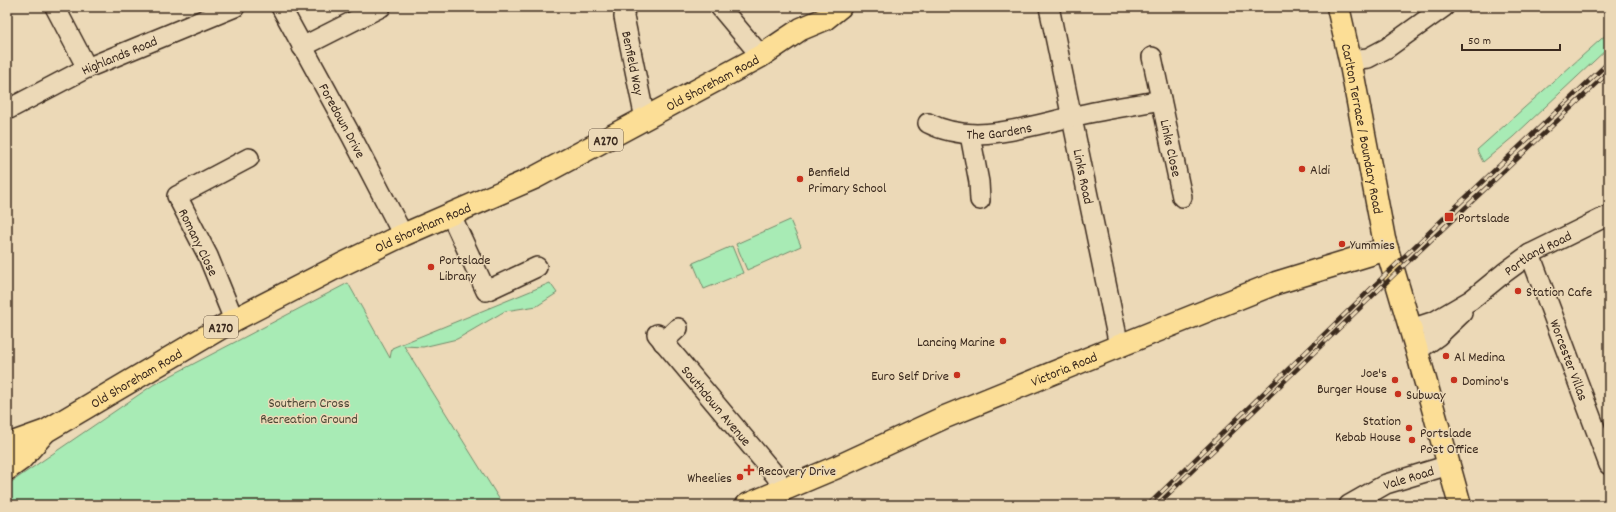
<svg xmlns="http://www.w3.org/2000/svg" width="1616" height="512" font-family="Dekko,sans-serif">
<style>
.green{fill:#a8ebb5;stroke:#728a6a}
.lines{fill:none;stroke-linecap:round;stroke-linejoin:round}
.minor-casing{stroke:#3b2a1e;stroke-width:22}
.major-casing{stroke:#3b2a1e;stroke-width:25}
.minor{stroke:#ecd9b7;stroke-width:19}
.major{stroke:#fcde96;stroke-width:22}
.rail-casing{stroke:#3b2a1e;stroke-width:4.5}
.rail{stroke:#ecd9b7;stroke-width:3;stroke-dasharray:9;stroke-linecap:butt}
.poi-dot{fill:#c8321e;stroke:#ecd9b7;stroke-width:1.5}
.labels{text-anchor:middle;stroke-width:3;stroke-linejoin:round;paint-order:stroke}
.shield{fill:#ecd9b7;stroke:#705e4c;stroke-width:1}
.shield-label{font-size:13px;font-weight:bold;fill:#3b2a1e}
.street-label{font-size:14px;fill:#3b2a1e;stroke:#ecd9b7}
.poi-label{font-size:14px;fill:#3b2a1e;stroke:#ecd9b7;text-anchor:start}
.park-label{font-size:14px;fill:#4b4735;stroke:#ecd9b7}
</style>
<rect width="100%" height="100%" fill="#ecd9b7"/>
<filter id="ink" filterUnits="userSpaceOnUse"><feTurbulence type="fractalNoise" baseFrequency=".025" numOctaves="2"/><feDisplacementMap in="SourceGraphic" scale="8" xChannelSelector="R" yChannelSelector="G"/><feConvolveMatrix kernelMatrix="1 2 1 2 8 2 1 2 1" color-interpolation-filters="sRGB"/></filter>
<g filter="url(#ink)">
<!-- green -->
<path class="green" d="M1609,32V47L1513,137L1483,162L1477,150Z
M790,220L801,246L747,270L736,244Z
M732,246L743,273L704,289L693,263Z
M348,283L390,358L392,348L550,283L557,293L537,306L505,311L457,339L423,347L404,346L503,505H7V485L153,385Z"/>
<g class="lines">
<defs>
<g id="minor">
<path d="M55,7L87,68"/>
<path id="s1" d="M281,7L352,137L403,235"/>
<path id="s2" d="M625,7L624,17L645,119"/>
<path d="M720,7L761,56"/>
<path id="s3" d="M1049,7L1119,346"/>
<path d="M302,47L381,7"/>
<path id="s4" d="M1152,57L1182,197"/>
<path d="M1350,60L1368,58L1387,48L1444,7"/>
<path id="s5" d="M7,110L87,68L235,7"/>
<path id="s6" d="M928,123C972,146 1025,127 1071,117C1100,110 1131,106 1161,100"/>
<path d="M970,135L979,182L980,200"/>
<path d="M451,215L486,291L537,267"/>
<path id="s7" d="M1530,254L1609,465"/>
<path d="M234,320L208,256L177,196L249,158"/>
<path id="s8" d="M1411,329L1435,321L1471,300L1504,273L1530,254L1609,215"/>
<path id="s9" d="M657,334L776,476L783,490"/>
<path d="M663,342L678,328"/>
<path d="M1417,351L1438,336L1462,313"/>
<path id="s10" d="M1349,505L1386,484L1449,465"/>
</g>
<g id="major">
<path id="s11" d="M1338,7L1350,60L1384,239L1417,351L1460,505"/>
<path id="s12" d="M7,445L46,431L234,320L341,265L403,235L534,178L761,56L801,29L825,19L840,7"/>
<path d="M7,469L21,459L44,433"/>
<path id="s13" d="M747,505L837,467L945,417L1119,346L1276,283L1387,249"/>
</g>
</defs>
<!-- minor casing -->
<use href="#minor" class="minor-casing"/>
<!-- major casing -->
<use href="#major" class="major-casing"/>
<!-- minor -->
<use href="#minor" class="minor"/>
<!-- major -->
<use href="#major" class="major"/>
<defs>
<path id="rail" d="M1148,505L1445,217L1609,62
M1157,505L1395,274L1609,72"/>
</defs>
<!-- rail casing -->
<use href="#rail" class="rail-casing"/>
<!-- rail -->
<use href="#rail" class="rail"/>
</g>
</g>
<!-- markers -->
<g class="poi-dot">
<circle cx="1302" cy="169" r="4"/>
<circle cx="800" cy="179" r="4"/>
<rect x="1444" y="212" width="10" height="10" rx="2"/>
<circle cx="1342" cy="244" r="4"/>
<circle cx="431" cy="267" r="4"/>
<circle cx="1518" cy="291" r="4"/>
<circle cx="1003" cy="341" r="4"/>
<circle cx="1446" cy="356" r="4"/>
<circle cx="957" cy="375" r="4"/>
<circle cx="1395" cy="380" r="4"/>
<circle cx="1454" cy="380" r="4"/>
<circle cx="1398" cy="394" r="4"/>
<circle cx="1409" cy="428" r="4"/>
<circle cx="1412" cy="440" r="4"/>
<path d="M747 464h4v4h4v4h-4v4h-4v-4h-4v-4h4z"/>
<circle cx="740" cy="477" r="4"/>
</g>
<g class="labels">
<!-- shield labels -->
<g class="shield">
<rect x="589" y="129" width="34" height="22" rx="3"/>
<rect x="204" y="316" width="34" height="22" rx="3"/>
</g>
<g class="shield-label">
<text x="606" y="145">A270</text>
<text x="221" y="332">A270</text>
</g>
<!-- street labels -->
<g class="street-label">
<text dy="5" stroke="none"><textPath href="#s5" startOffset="125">Highlands Road</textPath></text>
<text dy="5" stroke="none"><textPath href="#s2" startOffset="57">Benfield Way</textPath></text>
<text dy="5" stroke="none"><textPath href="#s12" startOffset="794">Old Shoreham Road</textPath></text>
<text dy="5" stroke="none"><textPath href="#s1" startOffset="129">Foredown Drive</textPath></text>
<text dy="5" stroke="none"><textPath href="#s11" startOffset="124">Carlton Terrace / Boundary Road</textPath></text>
<text dy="5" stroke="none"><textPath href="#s6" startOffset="73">The Gardens</textPath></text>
<text dy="5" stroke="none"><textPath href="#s4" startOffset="93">Links Close</textPath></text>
<text dy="5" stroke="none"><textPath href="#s3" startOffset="173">Links Road</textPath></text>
<text dy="5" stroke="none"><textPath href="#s12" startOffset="470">Old Shoreham Road</textPath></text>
<text transform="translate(199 242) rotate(64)" y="5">Romany Close</text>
<text dy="5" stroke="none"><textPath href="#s8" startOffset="149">Portland Road</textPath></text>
<text dy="5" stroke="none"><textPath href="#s7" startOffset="113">Worcester Villas</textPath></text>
<text dy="5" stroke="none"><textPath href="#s13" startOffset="345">Victoria Road</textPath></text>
<text dy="5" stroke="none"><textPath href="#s12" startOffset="146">Old Shoreham Road</textPath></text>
<text dy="5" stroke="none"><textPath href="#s9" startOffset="93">Southdown Avenue</textPath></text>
<text dy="5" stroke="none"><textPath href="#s10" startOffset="66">Vale Road</textPath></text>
</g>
<!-- poi labels -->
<g class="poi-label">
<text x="1310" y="174">Aldi</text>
<text x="808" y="176">Benfield<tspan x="808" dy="16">Primary School</tspan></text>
<text x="1458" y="222">Portslade</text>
<text x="1350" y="249">Yummies</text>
<text x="439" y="264">Portslade<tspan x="439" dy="16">Library</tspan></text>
<text x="1526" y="296">Station Cafe</text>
<text x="995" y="346" text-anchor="end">Lancing Marine</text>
<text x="1454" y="361">Al Medina</text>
<text x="1387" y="377" text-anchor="end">Joe's<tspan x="1387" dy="16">Burger House</tspan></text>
<text x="949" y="380" text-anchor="end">Euro Self Drive</text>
<text x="1462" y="385">Domino's</text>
<text x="1406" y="399">Subway</text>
<text x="1401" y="425" text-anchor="end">Station<tspan x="1401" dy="16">Kebab House</tspan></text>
<text x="1420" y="437">Portslade<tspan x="1420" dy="16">Post Office</tspan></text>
<text x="758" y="475">Recovery Drive</text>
<text x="732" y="482" text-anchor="end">Wheelies</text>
</g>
<!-- park labels -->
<g class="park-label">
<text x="309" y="407">Southern Cross<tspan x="309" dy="16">Recreation Ground</tspan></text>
</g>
</g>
<!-- margin -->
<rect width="1616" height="512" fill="none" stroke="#ecd9b7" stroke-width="24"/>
<rect x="12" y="12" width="1592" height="488" fill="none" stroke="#3b2a1e" stroke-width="1.5" filter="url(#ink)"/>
<!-- scale -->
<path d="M1462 44v6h98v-6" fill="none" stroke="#3b2a1e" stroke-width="2"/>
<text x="1468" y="44" font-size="12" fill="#3b2a1e" stroke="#ecd9b7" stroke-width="3" paint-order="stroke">50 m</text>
</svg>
